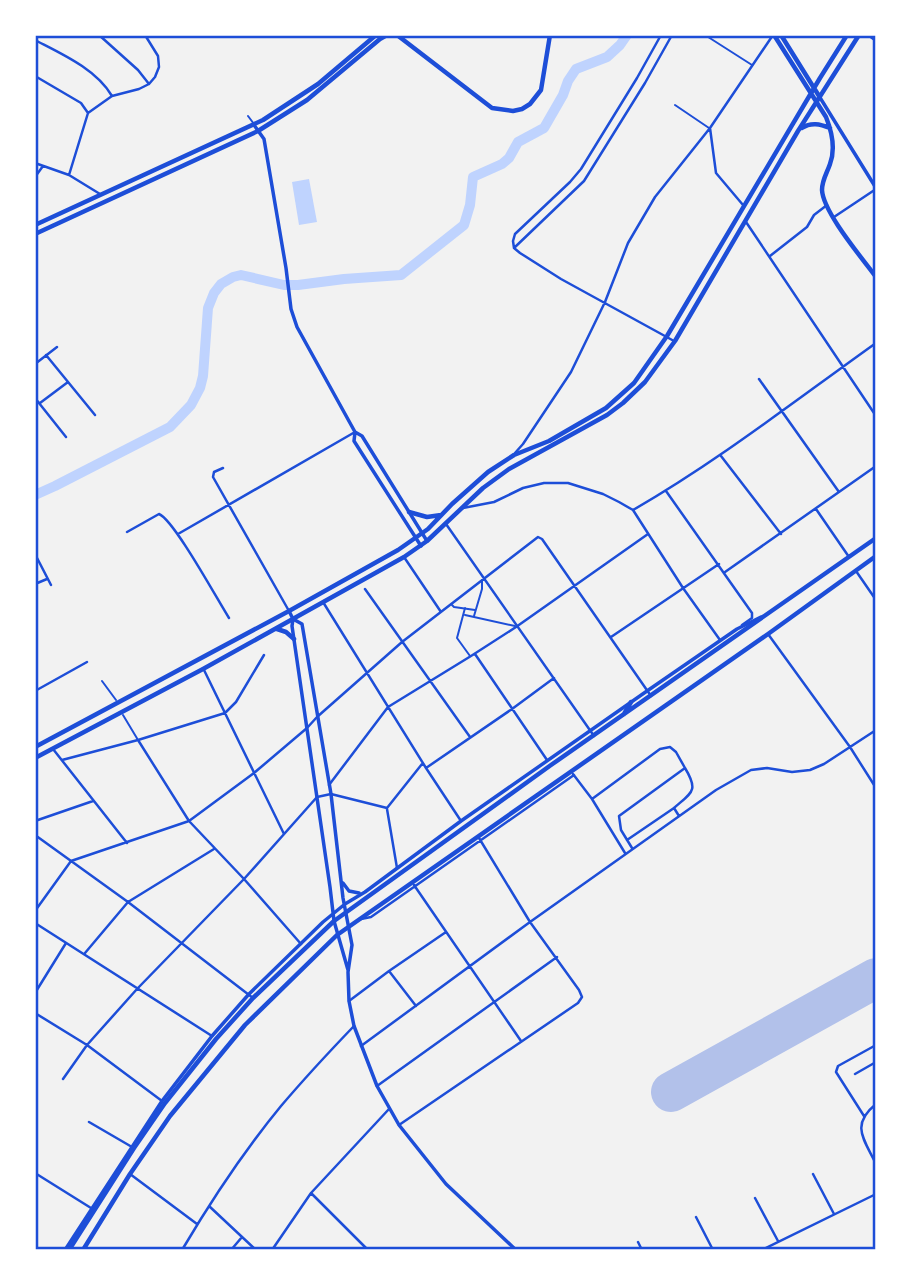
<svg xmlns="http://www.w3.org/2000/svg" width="911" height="1285" font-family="'Crimson Pro',serif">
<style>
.water{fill:#bfd3fe}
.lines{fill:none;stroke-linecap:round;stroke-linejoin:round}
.river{stroke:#bfd3fe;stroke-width:10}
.runway{stroke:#b2c1ea;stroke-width:40}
.service{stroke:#1d4ed8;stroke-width:2}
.pedestrian{stroke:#1d4ed8;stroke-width:2}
.minor{stroke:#1d4ed8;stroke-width:2.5}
.tertiary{stroke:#1d4ed8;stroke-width:3.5}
.secondary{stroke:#1d4ed8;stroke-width:4.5}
.primary{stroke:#1d4ed8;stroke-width:4.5}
.neatline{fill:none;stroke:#1d4ed8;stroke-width:2.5}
</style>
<rect width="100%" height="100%" fill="#f2f2f2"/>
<!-- water -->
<path class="water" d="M309,179L317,222L299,225L292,182Z"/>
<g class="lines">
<!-- river -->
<path class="river" d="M35,495L55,486L170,427L191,405L200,388L203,376L208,308L214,293L221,284L233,277L241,275L284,285H298L344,279L401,275L464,225L470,205L473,177L502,164L509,158L518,142L544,128L563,95L568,81L576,69L607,57L620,45L627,35"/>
<!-- runway -->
<path class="runway" d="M671,1092L876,978"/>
<!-- service -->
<path class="service" d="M705,35L752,65
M675,105L709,128
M248,116L254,124"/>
<!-- pedestrian -->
<path class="pedestrian" d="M452,605L454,607L475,610
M465,608L457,638L470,656
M465,615L515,626
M474,616L482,589V580
M102,681L116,700
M123,715L138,740"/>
<!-- minor -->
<path class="minor" d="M99,35L138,70L149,84
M868,35L876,41
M35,40C62,54 96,69 112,96
M35,76L81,103L88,113
M710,128L716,173L743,205
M35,163L69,175L100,194
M69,175L88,113L112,96L139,89L149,84L155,77L159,67L158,56L145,35
M35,177L43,166
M834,217L876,189
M746,222L876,416
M514,248L584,181L645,83L672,35
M514,248L513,241L515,234L570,182L581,169L637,78L661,35
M514,248L520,253L561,279L674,341
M770,256L807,227L814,215L827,205
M46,355L95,415
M35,364L57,347
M759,379L839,492
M35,398L66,437
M40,403L68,382
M515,453L523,444L571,372L605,302L628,243L655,197L710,128L773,35
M721,456L781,534
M35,459L36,460
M223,468L214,472L213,477L289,611
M666,491L752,613V618L742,625
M463,508L494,502L523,488L544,483H568L603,494L619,502L633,510L683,588L720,640
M816,509L849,557
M633,510C718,461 796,400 876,343
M446,524L594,736
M127,532L159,514C174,520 217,599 229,618
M178,534L355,432
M35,554L51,585
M404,557L441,612
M856,571L876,600
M725,572L876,466
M35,584L47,579
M365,589L470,737
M323,602L426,768L461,821
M768,634L850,747L876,788
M611,637L719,564
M475,654L547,760
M204,670L284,834
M35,691L87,662
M138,740L189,821L244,879L301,944
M53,749L127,843
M62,760L138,740L225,713L236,702L264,655
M426,768L512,709L554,678
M573,774L592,799L625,853
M329,785L388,707L471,656L516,627L648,534
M592,799L660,749L670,747L676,752L685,768L619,816L621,830L632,848
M387,808L422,764
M674,808C692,792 699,791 685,768
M387,809L397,868
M35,821L93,801
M35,835L128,902L253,998
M627,840L674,808L679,816
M414,885L521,1041
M35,911L71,861L189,821L254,773L307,728L317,717L402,642L538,537L542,539L651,696
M361,919L371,917L574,775
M35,923L212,1036
M85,953L128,902L214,849
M389,971L416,1006
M35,993L66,943
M349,1001L389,971L446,932
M35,1013L87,1045L162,1101
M361,1046L530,922L716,790L751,770L767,768L792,772L810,770L824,764L876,730
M855,1074L876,1062
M63,1079L87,1045L137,989L244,879L317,797L331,794L387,808
M377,1086L557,957
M876,1104C850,1125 864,1139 876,1164
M864,1116L836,1072L838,1066L876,1045
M89,1122L132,1147
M399,1125L578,1003L582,997L579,990L530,922L479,838
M35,1173L91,1208
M130,1174L197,1224
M813,1174L834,1214
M311,1193L368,1250
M755,1198L778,1241
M209,1206L256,1250
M696,1217L713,1250
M638,1242L642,1250
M182,1250C211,1201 244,1151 281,1106C304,1079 329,1052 354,1026
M231,1250L242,1237
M272,1250L311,1193L389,1109
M762,1250L876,1194"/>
<!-- tertiary -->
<path class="tertiary" d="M819,96L876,188
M254,125L264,139L286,268L291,309L297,327L355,432L354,441L421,546
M355,432L362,436L427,541
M289,611L293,619L302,624L331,794L343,898L352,945L348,972L349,1001L354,1026L377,1086L399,1125L446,1184L516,1250
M293,619L292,626L330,887L334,921L348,970
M343,883L349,891L359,893
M65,1250L162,1101L212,1036L249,994L323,922L345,904L365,892L461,821L647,691L737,629L761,617"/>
<!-- secondary -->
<path class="secondary" d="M397,35L492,108L513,111L522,109L530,104L541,90L550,35
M774,35L826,117C832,132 836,148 830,164C827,173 822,180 822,190C823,212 862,258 876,277
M781,35L819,96
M802,128C811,122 820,124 830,128
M35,225L263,120L318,84L376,35
M35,234L258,131L307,100L380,39L387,35
M409,512L427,517L441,515
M277,629L286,632L294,639
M35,747L289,611L398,550L428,529L452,504L488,472L514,455L549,441L606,408L634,383L667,336L820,78L847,35
M35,758L203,669L404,557L427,541L483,488L509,469L607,415L623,403L645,382L675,341L798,131L859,35"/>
<!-- primary -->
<path class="primary" d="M624,714L631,702
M69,1250L134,1148L165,1103L216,1039L253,998L334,921L551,765L876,538
M83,1250L130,1174L170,1116L245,1025L337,935L768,634L876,556"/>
</g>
<!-- border -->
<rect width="911" height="1285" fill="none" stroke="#ffffff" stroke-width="74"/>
<rect x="37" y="37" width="837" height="1211" class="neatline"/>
</svg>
